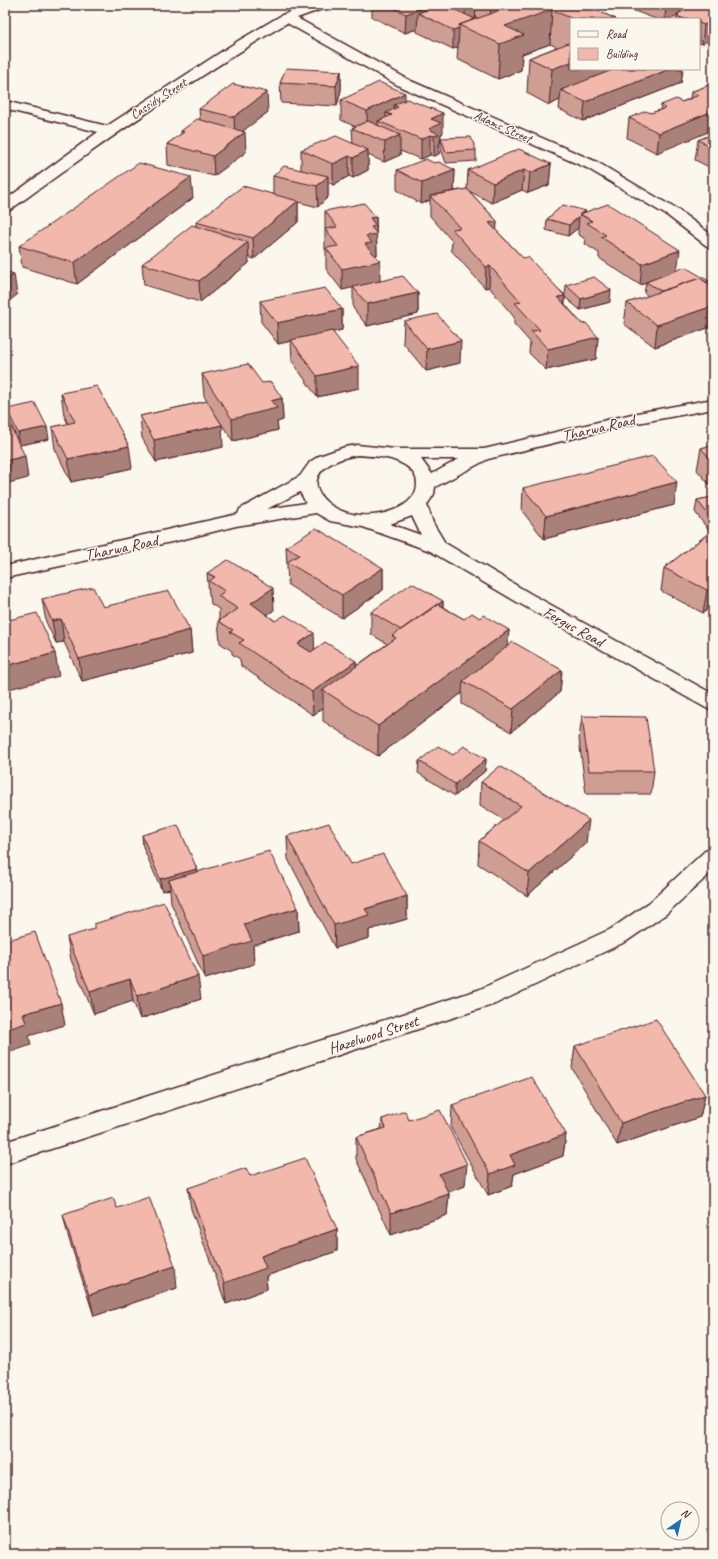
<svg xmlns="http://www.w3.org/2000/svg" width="718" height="1559" font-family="Caveat,sans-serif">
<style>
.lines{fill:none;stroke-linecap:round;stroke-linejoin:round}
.minor-casing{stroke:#4a1f2b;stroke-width:3}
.minor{fill:#fbf7ec;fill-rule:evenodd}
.wall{fill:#cf9e93;stroke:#4a1f2b}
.shaded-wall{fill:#a98178;stroke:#4a1f2b}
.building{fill:#f1b8ab;stroke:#4a1f2b}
.labels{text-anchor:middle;stroke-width:3;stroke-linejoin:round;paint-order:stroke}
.far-street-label{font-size:13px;fill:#4a1f2b;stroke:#fbf7ec}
.street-label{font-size:16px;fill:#4a1f2b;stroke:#fbf7ec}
</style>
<rect width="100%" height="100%" fill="#fbf7ec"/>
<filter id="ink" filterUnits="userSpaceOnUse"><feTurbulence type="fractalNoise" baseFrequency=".025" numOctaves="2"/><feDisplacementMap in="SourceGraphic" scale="8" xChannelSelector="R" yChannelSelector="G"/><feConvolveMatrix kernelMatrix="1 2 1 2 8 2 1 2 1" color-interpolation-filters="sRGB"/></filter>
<g filter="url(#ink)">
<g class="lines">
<defs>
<path id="minor" d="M310,5H327L325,8L297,18L411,81L597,162L678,210L713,236V249L708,247L668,216L587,168L401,87L287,23C191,80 100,144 10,210L5,212V200L98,132L5,109V101L107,126L238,41L282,15Z
M713,399V409L632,424L488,459L435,487L434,494L427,505L433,523L445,543L531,594L713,694V710L706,708L517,602L430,551L363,527L330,521L316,513L236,526L176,541L5,578V566L238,514L240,509L300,476L310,462L319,456L345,447L357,445L395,449H484L632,414ZM357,455C371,456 386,456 399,462C427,474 420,501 394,510C332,534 276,470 357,455ZM421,459H459L432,474ZM300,492L306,503L267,509ZM412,516L421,535L390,524Z
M713,849V871L666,914L627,941L495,1004L5,1164V1142L478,990L611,929L650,902L705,851Z"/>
</defs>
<!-- minor casing -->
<use href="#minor" class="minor-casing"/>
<!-- minor -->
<use href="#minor" class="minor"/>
</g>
<!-- wall -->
<path class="wall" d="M372,5H584L616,19H571V69H683L681,83L583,121L559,109L560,100L549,105L527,93L529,58L557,47L550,44L522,54L521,70L498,79L457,59L458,47L453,49L417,32V29L405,33L372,17Z
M618,5H681L680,13L713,5L702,44L699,43V19H676V16L671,19H656Z
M341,71V90L337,106L281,103L280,83Z
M709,85L657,153L627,138L629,118L651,113L660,110L661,105L682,102L690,98L691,92Z
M341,100H405L443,133L441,134L440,143L439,144V154L434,156L430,155L421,159L400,151V155L384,162L368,155V170L353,178L349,176L333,185L328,182V197L318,207L298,202V222L254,259L248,257L249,263L200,302L144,285L142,264L196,227V222L273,194V176L301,170V150L353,143L352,128L356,127L341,120Z
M199,109L268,112L242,131L246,152L214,176L168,165L167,144L181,134V131L200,120Z
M713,134V169L695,160L698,140Z
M441,138L476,150V161L446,163L441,149Z
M551,164L549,185L528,193L522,190L492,203L469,191L497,221L496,230L523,258L565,295L566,285L610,302L580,310L565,297V304L582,324L598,337L596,359L546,370L529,353L530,342L514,324V317L489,287L485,288L451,250L452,241L430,216V200L421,204L397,190V170H455L454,191L467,189L468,170Z
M193,198L77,284L22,267L19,246Z
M563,205L678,269L708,283L713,287V326L655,347L624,324L627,303L648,296L644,293L646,283L640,285L599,258V253L585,244L586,240L578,234V228L568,236L546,230L547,219Z
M325,211L376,217L377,255H375L380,281L418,293V314L367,326L353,308V287L342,290L326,269V251L325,250Z
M260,301L342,309V330L333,332L359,388L317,397L292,361L291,341L278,344L261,322Z
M404,321L460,363L426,371L403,343Z
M202,374L262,383L282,398L283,420L277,422L278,430L233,441L212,410L223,447L156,462L142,438L140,416L207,401L204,396Z
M61,393L132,468L71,482L55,449L52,427L68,424L64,415Z
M7,409L49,439L20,445L9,420Z
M713,445V489L697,470L701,448Z
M523,488L674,505L544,539L522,511Z
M713,497V605L703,613L661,591L664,568L710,532L695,512L697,500Z
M286,547L383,568V590L342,618L288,585Z
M207,573L274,610L267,615L315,649L356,661V666L387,644L371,634V612L443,601V607L464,619L480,618L509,630L507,646L562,670L560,692L511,732L462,704V693L378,756L323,721V708L313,715L241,666L240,659L232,654V651L220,643L218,621L220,620L219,619V609L211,604L210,596L209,595Z
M42,599L103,607L190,630L192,653L82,681L64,642L56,643L46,622Z
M582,716L654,771L651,794H586L579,739Z
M453,755L486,759L485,771L455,796L418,773L419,761Z
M481,782L586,843L527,896L478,864L479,841L504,820L480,805Z
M142,835L197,869V872L298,908L299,931L253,945L254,964L205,979L171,903L170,889L162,891L143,847Z
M287,836L351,864L407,896V919L369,930V938L335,948L288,859Z
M67,937L201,999L140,1019L133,1001L94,1014L71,960Z
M575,1046L705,1095L700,1117L617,1145L572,1068Z
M452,1105L566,1134L563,1156L514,1174L512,1186L488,1195L451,1128Z
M382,1119L409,1120L465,1186L448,1192L449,1194L447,1215L391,1235L356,1159V1137L381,1129Z
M250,1176L337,1229V1251L266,1276L267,1289L226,1304L191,1209L188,1188Z
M117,1208L177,1288L94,1316L68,1236L63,1215Z"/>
<!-- shaded-wall -->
<path class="shaded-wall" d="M432,5H443L418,13L417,29L405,33L406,14Z
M465,5H476L475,23L465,26Z
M491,5H516L552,10L550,44L522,54L521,70L498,79L500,44L489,34Z
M666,5H681L680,15L677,14V16L671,19H665Z
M713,20V38L702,44L704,25Z
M459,28L458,47L453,49V30Z
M571,62V69H639L561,90L560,100L549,105L552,69Z
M670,69H683L681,83L583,121L585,102Z
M341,71V90L337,106L336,86Z
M267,92L268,112L235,137L234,117Z
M405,93V112L398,107L394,105V118L392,115L386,113V122L378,121V125L367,131V111Z
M713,111V130L657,153L659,133Z
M443,113V133L441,134L440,143L439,144V154L434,156V136L430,135V155L421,159V139L431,119Z
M245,132L246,152L214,176L213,156Z
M400,135V155L384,162L385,142Z
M368,150V170L353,178V158Z
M349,156V176L333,185V164Z
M551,164L549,185L528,193L530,173Z
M455,170L454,191L430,196V200L421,204L422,183Z
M524,170L522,190L492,203L493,183Z
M328,176V197L318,207L317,186Z
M191,177L193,198L77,284L74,263Z
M298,201V222L254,259L253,238Z
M376,217L377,255L372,256L380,261V282L342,290V269L365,244L366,236L370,218Z
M579,217L578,228L568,236L569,225Z
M497,221L496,242L489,223Z
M248,242L249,263L200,302L199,281Z
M680,250L677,271L646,282V283L640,285L642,264Z
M490,266L489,287L485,288L486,267Z
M14,274L17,295L5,304V281Z
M611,290L610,302L580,310L581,299Z
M418,293V314L367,326V304Z
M565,296L563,317L558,297Z
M713,306V326L655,347L657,325Z
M342,309V330L292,341L291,340V341L278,344L277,323Z
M598,337L596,359L546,370L548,349Z
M461,341L460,363L426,371L427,349Z
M359,366V388L317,397V376Z
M282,398L283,420L277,422L278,430L233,441L232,419L271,401Z
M222,425L223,447L156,462L154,440Z
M47,427L49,439L20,445L18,433Z
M129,446L132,468L71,482L68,459Z
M25,456L28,478L5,484V461Z
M677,482L674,505L544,539L546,516Z
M383,568V590L342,618V595Z
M713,586V605L703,613L707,590Z
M273,588L274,610L253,625L251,603Z
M443,601L442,624L401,630Z
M61,619L64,642L56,643L52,621Z
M190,630L192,653L82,681L79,659Z
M509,630L506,660L463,681L462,693L378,756V726Z
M314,633L315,656L298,644Z
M55,653L59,676L5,690V666Z
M356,661V684L323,690V708L313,715L312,692Z
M562,670L560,692L511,732L513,709Z
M486,759L485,771L455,796V784Z
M589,820L586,843L527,896L529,873Z
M197,869L198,882L169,880L170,889L162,891L160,879Z
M407,896V919L369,930V938L335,948L334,925L365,909Z
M298,908L299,931L253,945L254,964L205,979L203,956L244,924Z
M198,976L201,999L140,1019L137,996Z
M130,979L133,1001L94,1014L90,992Z
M61,1003L65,1025L29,1036L31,1045L5,1054V1030L23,1014Z
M705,1095L700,1117L617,1145L621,1123Z
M566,1134L563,1156L514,1174L512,1186L488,1195L490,1174L510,1155Z
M467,1164L465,1186L438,1196L439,1174Z
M449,1194L447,1215L391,1235V1213Z
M337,1229V1251L266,1276L267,1289L226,1304L224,1283L261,1256Z
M175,1266L177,1288L94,1316L89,1295Z"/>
<!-- building -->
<path class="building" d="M387,5H432L406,14Z
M440,5H445L475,19L459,25V28L453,30L418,13Z
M515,5H584L616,19H573L552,10L505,26L524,35L500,44L459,25Z
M696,5H713V20L704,25L699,23V19H685L676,16L679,15L677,14Z
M571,42V62L552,69L529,58Z
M286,68L341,71L336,86L280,83Z
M615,69H670L585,102L561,90Z
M379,82L405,93L367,111L341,100Z
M233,84L267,92L234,117L199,109Z
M709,85L713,87V111L659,133L629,118L646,111L651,113L666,108L661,105L676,99L682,102L699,95L691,92Z
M407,99L443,113L431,119L441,123L429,129L439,134L434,136L430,135L421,139L378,121L392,115L386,113L398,107L394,105Z
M197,119L245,132L213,156L167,144L184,132L181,131Z
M368,121L400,135L385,142L352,128Z
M713,134V147L698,140Z
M336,136L368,150L353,158L349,156L333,164L301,150Z
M471,137L476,150L446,152L441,138Z
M519,149L551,164L530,173L524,170L493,183L468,170Z
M426,159L434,163L439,162L455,170L422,183L397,170Z
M139,163L191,177L74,263L19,246Z
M284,166L328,176L317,186L273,176Z
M243,186L298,201L253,238L196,222Z
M467,189L497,221L489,223L523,258L528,257L565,296L558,297L582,324L586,323L598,337L548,349L531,331L540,330L515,303L521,302L490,266L486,267L452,229L460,228L430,196Z
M364,203L376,217L370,218L376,226L371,227L377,234L366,236L372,243L365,244L380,261L342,269L326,248L338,246L325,229L337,227L325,211Z
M608,204L680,250L642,264L601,237L606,235L587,223L592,221L580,214Z
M563,205L586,211L580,214L579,217L569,225L547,219Z
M192,225L248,242L199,281L142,264Z
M685,267L709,281L706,282L700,278L661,291L646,282Z
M5,271L14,274L5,281Z
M403,276L418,293L367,304L353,287Z
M594,277L611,290L581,299L566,285Z
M700,278L713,287V306L657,325L627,303Z
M325,288L342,309L277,323L260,301Z
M437,314L461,341L427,349L404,321Z
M332,331L359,366L317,376L291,340Z
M248,364L262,383L271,382L282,398L271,401L277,408L232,419L202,374Z
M97,386L129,446L68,459L52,427L75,422L61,393Z
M207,401L222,425L154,440L140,416Z
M35,403L47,427L18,433L7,409Z
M5,416L25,456L5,461Z
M713,445V462L701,448Z
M653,456L677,482L546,516L523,488Z
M713,497V521L697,500Z
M316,528L383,568L342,595L287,562L299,555L286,547Z
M713,530V586L707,590L664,568Z
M228,560L273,588L251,603L275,621L285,615L314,633L298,644L311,652L325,642L356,661L312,692L239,643L244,640L230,632L233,630L218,621L238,609L218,596L225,591L209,581L215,577L207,573Z
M412,583L443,601L401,630L371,612Z
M93,587L103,607L169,591L190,630L79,659L61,619L52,621L42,599Z
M437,604L464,619L472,613L480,618L483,615L509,630L378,726L323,690L396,638L392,636Z
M37,613L55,653L5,666V621Z
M513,642L562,670L513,709L463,681Z
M582,716L646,717L654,771H589Z
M438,746L453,755L464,746L486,759L455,784L419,761Z
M500,766L589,820L529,873L479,841L521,806L481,782Z
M329,823L351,864L383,854L407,896L365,909L369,915L334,925L287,836Z
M178,825L197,869L160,879L142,835Z
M269,851L298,908L244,924L252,941L203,956L169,880Z
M164,902L198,976L137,996L130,979L90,992L67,937L94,929V924Z
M35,932L61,1003L23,1014L26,1023L5,1030V941Z
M656,1019L705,1095L621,1123L575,1046Z
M532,1077L566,1134L510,1155L515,1165L490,1174L452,1105Z
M440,1110L467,1164L439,1174L449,1194L391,1213L356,1137L386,1128L382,1119L405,1111L409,1120Z
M305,1158L337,1229L261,1256L266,1268L224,1283L188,1188L246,1168L250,1176Z
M149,1197L175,1266L89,1295L63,1215L113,1198L117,1208Z"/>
</g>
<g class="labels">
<!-- far-street labels -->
<g class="far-street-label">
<text transform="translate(158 98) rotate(-33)" y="5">Cassidy Street</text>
<text transform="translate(503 126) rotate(24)" y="5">Adams Street</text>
</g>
<!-- street labels -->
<g class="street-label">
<text transform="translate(598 427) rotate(-13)" y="6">Tharwa Road</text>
<text transform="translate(121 547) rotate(-12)" y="6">Tharwa Road</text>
<text transform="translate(574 626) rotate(29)" y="6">Fergus Road</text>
<text transform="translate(373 1034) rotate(-18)" y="6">Hazelwood Street</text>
</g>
</g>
<!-- margin -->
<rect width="718" height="1559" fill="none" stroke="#fbf7ec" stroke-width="20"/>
<rect x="10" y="10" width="698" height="1539" fill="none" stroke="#4a1f2b" stroke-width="1.5" filter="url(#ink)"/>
<!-- legend -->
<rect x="570" y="18" width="130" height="52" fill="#fbf7ec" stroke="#b4a19f"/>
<rect x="578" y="31" width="20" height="6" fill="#fbf7ec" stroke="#b4a19f"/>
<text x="606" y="38" font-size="12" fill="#4a1f2b">Road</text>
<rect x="578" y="48" width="20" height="12" fill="#f1b8ab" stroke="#b4a19f"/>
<text x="606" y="58" font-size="12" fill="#4a1f2b">Building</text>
<!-- north arrow -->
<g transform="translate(680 1521) rotate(34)"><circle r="19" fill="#fbf7ec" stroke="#b4a19f"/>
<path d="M0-3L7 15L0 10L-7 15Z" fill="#1f6fb2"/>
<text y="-6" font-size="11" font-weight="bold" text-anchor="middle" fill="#4a1f2b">N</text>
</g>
</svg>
